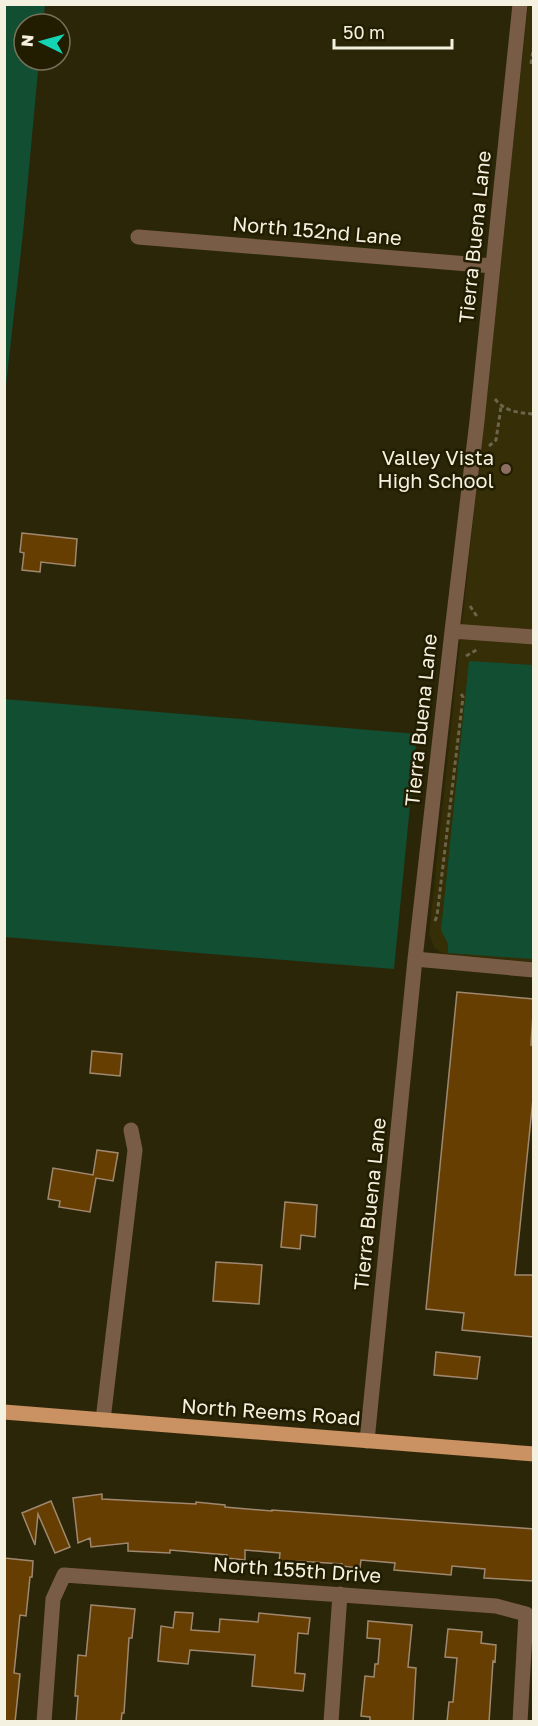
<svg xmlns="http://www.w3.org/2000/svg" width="538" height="1726" font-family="'Golos Text',sans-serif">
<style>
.built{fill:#352e07}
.green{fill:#124e32}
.building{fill:#673e02;stroke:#9f886f;stroke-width:1.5}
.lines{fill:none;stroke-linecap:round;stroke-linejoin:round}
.path{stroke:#6a654b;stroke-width:3;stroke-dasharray:4.5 3;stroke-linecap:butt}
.minor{stroke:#785c46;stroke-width:15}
.major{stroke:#ca9162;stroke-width:15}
.education-dot{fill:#8d6e63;stroke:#221c01;stroke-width:2}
.labels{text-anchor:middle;stroke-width:5;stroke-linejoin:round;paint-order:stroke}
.street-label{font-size:20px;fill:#f5f1e0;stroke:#221c01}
.poi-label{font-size:20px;fill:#f5f1e0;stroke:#221c01;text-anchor:end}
</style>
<rect width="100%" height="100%" fill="#2c2609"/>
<!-- built -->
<path class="built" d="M528,5H533V962L446,954L440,952L434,947L429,934Z"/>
<!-- green -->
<path class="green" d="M5,4L45,5L43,24H24V60H39L23,233L5,394Z
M469,661L533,665V959L448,953V944L441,930Z
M4,699L417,734L394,969L5,937Z"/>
<!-- building -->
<path class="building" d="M22,533L77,539L75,566L41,562L40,572L22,570L24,553L20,552Z
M457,992L534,999L531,1045H534V1089L515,1275H534V1337L462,1330L464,1313L426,1309Z
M92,1051L122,1054L120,1076L90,1073Z
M97,1150L118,1153L113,1181L96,1178L90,1212L59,1207L60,1201L48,1199L53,1168L93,1175Z
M285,1202L317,1205L315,1237L301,1235L300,1249L281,1247Z
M216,1262L262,1265L259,1304L213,1301Z
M436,1352L480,1357L477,1379L434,1375Z
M102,1494V1499L196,1504V1502L225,1505V1507L272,1511V1510L534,1529V1581L484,1578L485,1569L452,1566L451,1575L394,1570L395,1563L361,1560L360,1568L341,1566L342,1564L297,1561V1564L279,1562L280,1553L245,1550V1560L227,1558V1555L170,1550V1553L128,1551V1543L91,1547L90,1538L78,1543L73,1498Z
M51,1501L70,1547L55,1553L38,1514L35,1545L22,1513Z
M4,1558L33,1561L32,1577H30L26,1616L20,1615L14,1673L20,1674L15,1722H4Z
M91,1605L135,1609L132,1638H129L124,1713H122L121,1722H76L78,1696H75L78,1655L86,1656Z
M175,1612L193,1613L191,1630L219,1632L220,1619L258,1622L259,1613L310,1618L308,1634L298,1633L295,1673L305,1674L303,1691L252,1686L255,1655L190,1650L188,1664L158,1661L161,1626L173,1628Z
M368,1621L412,1625L408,1667L416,1668L413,1722H370V1717L361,1716L365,1676L374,1677L375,1664H378L380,1639L367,1638Z
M448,1629L482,1632L481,1643L496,1645L495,1662L493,1661L489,1722H447L449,1702H453L457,1658L445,1657Z"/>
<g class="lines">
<!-- path -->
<path class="path" d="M531,64L534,43
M495,399C504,411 518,413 534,414
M489,446L496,440L501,407
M470,606L478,618
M466,656L478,649
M435,921L437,916L463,697L461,694"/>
<!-- minor -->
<path class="minor" d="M138,237L493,266
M452,631L534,637
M415,959L534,970
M103,1420L135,1150L131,1130
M367,1441L415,959L452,631L477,421L520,4
M44,1722L53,1599L64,1575L496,1606L526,1614L520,1722
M331,1722L340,1594"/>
<!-- major -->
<path class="major" d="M4,1412L534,1454"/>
</g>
<!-- markers -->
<circle class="education-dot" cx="506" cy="469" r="6"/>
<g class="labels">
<!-- street labels -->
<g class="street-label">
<text transform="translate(317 231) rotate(5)" y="7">North 152nd Lane</text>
<text transform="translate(475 237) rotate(-84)" y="7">Tierra Buena Lane</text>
<text transform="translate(421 720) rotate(-84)" y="7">Tierra Buena Lane</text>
<text transform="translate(370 1204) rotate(-84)" y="7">Tierra Buena Lane</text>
<text transform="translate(271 1412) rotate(4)" y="7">North Reems Road</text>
<text transform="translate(297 1570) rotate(4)" y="7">North 155th Drive</text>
</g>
<!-- poi labels -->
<g class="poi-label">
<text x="494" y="465">Valley Vista<tspan x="494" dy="23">High School</tspan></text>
</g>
</g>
<!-- border -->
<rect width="538" height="1726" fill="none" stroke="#f5f1e0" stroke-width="12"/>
<!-- north arrow -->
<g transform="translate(42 42) rotate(275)"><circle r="28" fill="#221c01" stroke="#76715a" stroke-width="1.5"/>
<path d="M0-4.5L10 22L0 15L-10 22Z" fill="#14d5b3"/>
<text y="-9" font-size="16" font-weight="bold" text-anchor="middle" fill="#f5f1e0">N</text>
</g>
<!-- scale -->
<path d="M334 39v9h118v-9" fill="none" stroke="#f5f1e0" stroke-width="3"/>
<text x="343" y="39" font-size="18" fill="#f5f1e0" stroke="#221c01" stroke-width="4.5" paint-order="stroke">50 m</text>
</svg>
